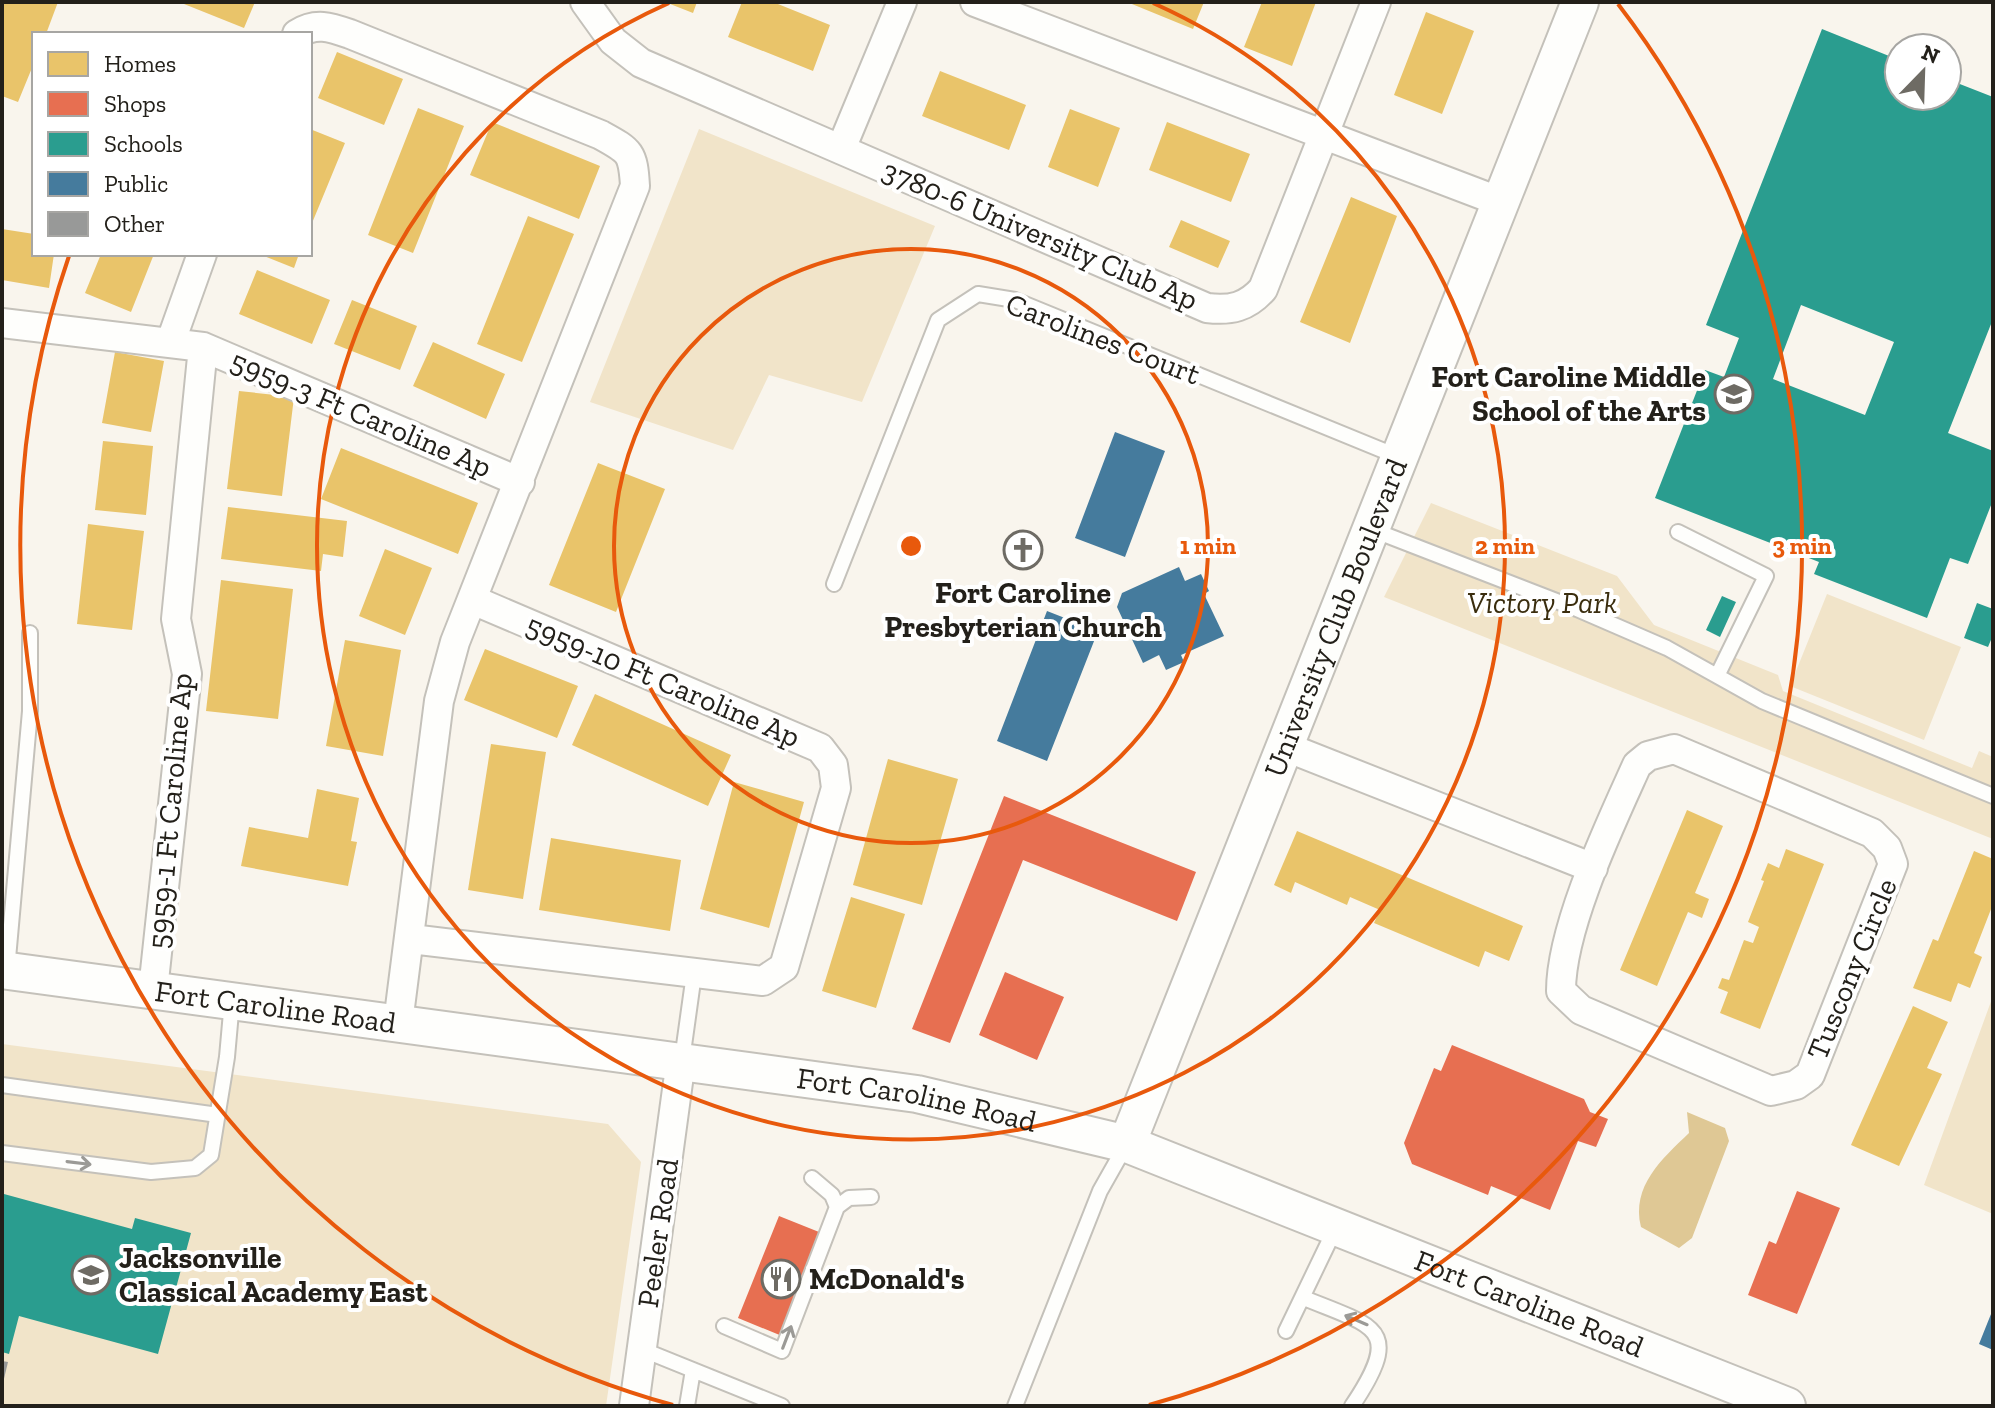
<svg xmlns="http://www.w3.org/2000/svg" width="1995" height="1408" font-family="'Zilla Slab',serif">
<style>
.green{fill:#f1e4c9}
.water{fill:#dfc895}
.homes{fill:#e9c46a}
.shops{fill:#e76f51}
.schools{fill:#2a9d8f;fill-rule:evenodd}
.public{fill:#457b9d}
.building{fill:#989998}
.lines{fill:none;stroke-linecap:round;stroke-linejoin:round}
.service-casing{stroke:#c4c1ba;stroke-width:18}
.minor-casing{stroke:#c4c1ba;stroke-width:32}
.tertiary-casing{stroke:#c4c1ba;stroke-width:40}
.service{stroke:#fefefc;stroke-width:14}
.minor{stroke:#fefefc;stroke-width:28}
.tertiary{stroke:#fefefc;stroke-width:36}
.oneway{stroke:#9b9a96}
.ring{fill:none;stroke:#e8590c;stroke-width:4}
.labels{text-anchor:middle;stroke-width:8;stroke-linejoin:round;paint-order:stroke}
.street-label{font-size:30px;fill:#23201a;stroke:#fff}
.poi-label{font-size:30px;font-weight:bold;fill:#23201a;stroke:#fff;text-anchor:start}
.park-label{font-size:30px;font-style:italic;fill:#3a2d0e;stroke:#fff}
.centre{fill:#e8590c;stroke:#fff;stroke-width:4}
.ring-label{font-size:24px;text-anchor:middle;font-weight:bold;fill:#e8590c;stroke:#fff;stroke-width:8;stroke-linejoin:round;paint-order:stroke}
</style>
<rect width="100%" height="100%" fill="#f9f5ed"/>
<!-- green -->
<path class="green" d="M699,129L935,226L862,402L769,375L733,450L590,402Z
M1431,503L1617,576L1654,625L1778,675L1783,691L1972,768L1979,751L1993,757V839L1384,597Z
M1827,594L1961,647L1924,740L1790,686Z
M1993,996V1214L1924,1185Z
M2,1044L608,1124L641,1162L606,1406H2Z"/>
<!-- water -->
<path class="water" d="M1687,1112L1725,1128L1729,1141L1692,1238L1679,1248L1641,1227C1631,1186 1662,1159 1689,1133Z"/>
<!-- homes -->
<path class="homes" d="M2,2H58L46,34H34V63L18,102L2,96Z
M179,2H255L244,28Z
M665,2H697L693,13Z
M742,2H773L830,25L813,71L728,37Z
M1127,2H1204L1193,29Z
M1262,2H1316L1292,66L1244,47Z
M1426,12L1474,31L1442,114L1394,95Z
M337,52L403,79L384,125L318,98Z
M940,71L1026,105L1009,150L922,116Z
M418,108L464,126L413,253L368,235Z
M1070,109L1120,128L1098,187L1048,167Z
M492,122L600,166L579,219L470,175Z
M1167,122L1250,154L1231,202L1149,170Z
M310,129L345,143L310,228Z
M1351,197L1397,216L1350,343L1300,322Z
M528,216L574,234L522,362L477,344Z
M1181,220L1230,241L1218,268L1169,247Z
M2,229L34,234V254H54L49,288L2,280Z
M101,254H154L131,312L85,293Z
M259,254H299L294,268Z
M257,270L330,300L312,344L239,314Z
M352,300L417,326L400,370L334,344Z
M433,342L505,374L486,419L413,386Z
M115,352L164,361L151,432L102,423Z
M239,391L294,397L282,496L227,489Z
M103,441L153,446L146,515L95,510Z
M341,448L478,503L458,554L321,499Z
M598,463L665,489L616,612L549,585Z
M228,507L347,521L343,557L323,554L321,571L221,559Z
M88,524L144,531L132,630L77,624Z
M385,549L432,568L405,635L359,616Z
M221,580L293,589L278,719L206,711Z
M345,640L401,650L383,756L326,746Z
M485,649L578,686L557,738L464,700Z
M595,694L731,755L708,806L572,745Z
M491,744L546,752L523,899L468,890Z
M888,759L958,779L922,905L853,885Z
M734,782L804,802L769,928L700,909Z
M317,789L359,798L351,841L357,842L348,886L241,866L249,827L308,838Z
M1687,810L1723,826L1695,893L1709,899L1702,918L1688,912L1657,986L1620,970Z
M1297,831L1523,926L1509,961L1485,951L1479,967L1374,923L1380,910L1350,897L1347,905L1295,882L1291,893L1274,885Z
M551,838L681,860L670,931L539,910Z
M1786,849L1824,864L1760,1029L1720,1013L1728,992L1718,988L1722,978L1729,980L1744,940L1753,943L1759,927L1748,922L1764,881L1761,880L1768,863L1779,868Z
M1974,851L1993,859V904L1974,953L1982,957L1970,988L1958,983L1951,1002L1913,988L1933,939L1938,941Z
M851,897L905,914L876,1008L822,991Z
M1913,1006L1948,1022L1927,1068L1942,1074L1899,1166L1851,1145Z"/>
<!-- shops -->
<path class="shops" d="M1004,796L1196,872L1177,921L1023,860L950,1043L912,1029Z
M1005,972L1064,997L1037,1060L979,1035Z
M1452,1045L1584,1099L1590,1112L1608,1119L1596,1147L1578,1141L1550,1210L1491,1186L1488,1195L1412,1164L1404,1143L1434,1068L1441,1071Z
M1797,1191L1840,1208L1797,1314L1748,1295L1769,1241L1776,1244Z
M779,1216L824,1234L782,1336L738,1318Z"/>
<!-- schools -->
<path class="schools" d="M1822,29L1899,60V96H1947V79L1993,97V319L1948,433L1993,451V500L1968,564L1950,558L1927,618L1814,574L1819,562L1655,498L1705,370L1724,377L1739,338L1706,325ZM1801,305L1894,342L1865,415L1773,379Z
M1722,596L1736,602L1720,637L1706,630Z
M1977,603L1993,609V635L1988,647L1964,638Z
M4,1194L132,1229L135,1218L191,1233L158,1354L19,1316L9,1354L2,1352Z"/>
<!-- public -->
<path class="public" d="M1115,432L1165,451L1125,557L1075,538Z
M1179,567L1185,581L1201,574L1209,591L1204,594L1224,636L1181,655L1184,662L1166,670L1159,655L1143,663L1117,607L1122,593Z
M1047,611L1098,631L1047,761L997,741Z
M1993,1309V1350L1979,1344Z"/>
<!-- building -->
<path class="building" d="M2,1361L8,1362L3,1383H2Z"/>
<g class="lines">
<defs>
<path id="service" d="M1373,530L1577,609L1667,648L1762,701L1993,796
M1678,532L1766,576L1718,674
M834,584L938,320L978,294L1015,300L1399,457
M7,970L30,711V633
M682,1060L694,974
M2,1085L218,1115
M2,1153L151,1172L195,1168L211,1155L227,1057L232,1001
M812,1178L832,1195L837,1207
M1304,1298C1374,1327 1405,1327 1352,1406
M724,1326L782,1351L837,1207L849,1198L871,1197
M1286,1331L1336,1227
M641,1349L782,1406
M687,1406L693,1370
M1015,1406L1100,1191L1126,1145"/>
<path id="minor" d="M585,2L613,41L641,63L1207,308C1231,311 1247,307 1263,289L1376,2
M975,2L1501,202
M297,34C316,22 330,27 350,34L601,135C630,151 633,152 635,186L455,642L439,701L398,1023
M841,149L902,2
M2,323L203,347L520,482
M171,341L202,254
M1286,747L1593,868
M1674,749L1872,833L1887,848L1893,864L1810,1075L1796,1085L1771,1091L1581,1010L1561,991C1561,927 1610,825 1637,765L1648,756Z
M411,939L763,981L784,967L836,788L833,765L820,748L473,600
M153,990L187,674L176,619L203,347
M634,1406L681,1060"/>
<g id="tertiary">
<path id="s1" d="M2,970L917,1094L1127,1144L1787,1406"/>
<path id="s2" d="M1127,1144L1580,2"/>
</g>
</defs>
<!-- service casing -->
<use href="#service" class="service-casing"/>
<!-- minor casing -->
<use href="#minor" class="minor-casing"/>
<!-- tertiary casing -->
<use href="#tertiary" class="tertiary-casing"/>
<!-- service -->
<use href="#service" class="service"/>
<!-- minor -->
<use href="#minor" class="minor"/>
<!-- tertiary -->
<use href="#tertiary" class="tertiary"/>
</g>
<!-- one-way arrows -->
<defs><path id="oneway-shaft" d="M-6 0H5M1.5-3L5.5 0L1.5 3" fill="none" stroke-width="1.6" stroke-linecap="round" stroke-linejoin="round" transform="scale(2)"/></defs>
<g class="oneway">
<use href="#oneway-shaft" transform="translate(79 1163) rotate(7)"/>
<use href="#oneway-shaft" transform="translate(1356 1320) rotate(-157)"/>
<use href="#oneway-shaft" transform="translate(787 1337) rotate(-69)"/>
</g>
<!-- distance rings -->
<g class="ring">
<circle cx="911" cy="546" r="297"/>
<path d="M1153 3A594 594 0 1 1 669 3"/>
<path d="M673 1405A891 891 0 0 1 69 256M1618 4A891 891 0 0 1 1149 1405"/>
</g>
<!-- icons -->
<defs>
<symbol id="school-ring" viewBox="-11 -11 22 22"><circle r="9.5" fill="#fff" stroke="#6e6b64" stroke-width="1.5"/><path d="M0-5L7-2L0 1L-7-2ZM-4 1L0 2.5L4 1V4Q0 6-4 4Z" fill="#6e6b64"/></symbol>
<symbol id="church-ring" viewBox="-11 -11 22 22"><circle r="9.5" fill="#fff" stroke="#6e6b64" stroke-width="1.5"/><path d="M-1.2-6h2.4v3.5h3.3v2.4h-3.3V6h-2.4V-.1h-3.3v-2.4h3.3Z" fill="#6e6b64"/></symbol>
<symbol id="restaurant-ring" viewBox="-11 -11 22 22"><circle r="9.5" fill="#fff" stroke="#6e6b64" stroke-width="1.5"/><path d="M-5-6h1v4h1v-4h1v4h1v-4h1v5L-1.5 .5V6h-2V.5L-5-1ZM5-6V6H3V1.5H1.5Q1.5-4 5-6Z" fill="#6e6b64"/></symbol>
</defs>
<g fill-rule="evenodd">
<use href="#school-ring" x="1712" y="372" width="44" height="44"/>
<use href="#church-ring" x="1001" y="528" width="44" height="44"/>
<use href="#school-ring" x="69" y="1253" width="44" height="44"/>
<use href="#restaurant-ring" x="759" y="1257" width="44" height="44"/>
</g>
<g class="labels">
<!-- street labels -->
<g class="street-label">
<text transform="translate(1040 235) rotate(23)" y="10">3780-6 University Club Ap</text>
<text transform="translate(1103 339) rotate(21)" y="10">Carolines Court</text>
<text transform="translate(361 414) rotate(23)" y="10">5959-3 Ft Caroline Ap</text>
<text dy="10" stroke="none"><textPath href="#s2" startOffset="566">University Club Boulevard</textPath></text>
<text transform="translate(663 681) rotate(23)" y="10">5959-10 Ft Caroline Ap</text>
<text transform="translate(170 811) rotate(-85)" y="10">5959-1 Ft Caroline Ap</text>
<text transform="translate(1852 969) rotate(-68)" y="10">Tuscony Circle</text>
<text dy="10" stroke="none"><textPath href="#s1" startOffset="276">Fort Caroline Road</textPath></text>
<text dy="10" stroke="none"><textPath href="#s1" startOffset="924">Fort Caroline Road</textPath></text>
<text transform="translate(658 1233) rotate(-82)" y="10">Peeler Road</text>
<text dy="10" stroke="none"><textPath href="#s1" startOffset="1572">Fort Caroline Road</textPath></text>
</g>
<!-- poi labels -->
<g class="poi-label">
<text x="1706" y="387" text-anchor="end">Fort Caroline Middle<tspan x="1706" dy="34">School of the Arts</tspan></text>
<text x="1023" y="603" text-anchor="middle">Fort Caroline<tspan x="1023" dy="34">Presbyterian Church</tspan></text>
<text x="119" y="1268">Jacksonville<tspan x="119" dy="34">Classical Academy East</tspan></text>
<text x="809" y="1289">McDonald's</text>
</g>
<!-- park labels -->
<g class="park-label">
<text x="1542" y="613">Victory Park</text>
</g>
</g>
<circle cx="911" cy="546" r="12" class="centre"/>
<g class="ring-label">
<text x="1208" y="554">1 min</text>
<text x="1505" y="554">2 min</text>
<text x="1802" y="554">3 min</text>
</g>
<!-- border -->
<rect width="1995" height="1408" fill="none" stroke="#23201a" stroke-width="8"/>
<!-- legend -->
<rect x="32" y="32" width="280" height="224" fill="#ffffff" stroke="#a7a6a3" stroke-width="2"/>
<rect x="48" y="52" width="40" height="24" fill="#e9c46a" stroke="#a7a6a3" stroke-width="2"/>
<text x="104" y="72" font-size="24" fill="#23201a">Homes</text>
<rect x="48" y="92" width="40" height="24" fill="#e76f51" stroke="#a7a6a3" stroke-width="2"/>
<text x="104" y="112" font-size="24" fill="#23201a">Shops</text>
<rect x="48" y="132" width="40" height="24" fill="#2a9d8f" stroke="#a7a6a3" stroke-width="2"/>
<text x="104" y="152" font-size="24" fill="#23201a">Schools</text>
<rect x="48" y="172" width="40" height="24" fill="#457b9d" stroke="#a7a6a3" stroke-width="2"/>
<text x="104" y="192" font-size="24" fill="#23201a">Public</text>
<rect x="48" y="212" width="40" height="24" fill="#989998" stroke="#a7a6a3" stroke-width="2"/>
<text x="104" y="232" font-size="24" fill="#23201a">Other</text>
<!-- north arrow -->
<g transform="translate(1923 72) rotate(23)"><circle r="38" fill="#ffffff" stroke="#a7a6a3" stroke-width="2"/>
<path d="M0-6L14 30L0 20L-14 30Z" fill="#6e6b64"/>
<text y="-12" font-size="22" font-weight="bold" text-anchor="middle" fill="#23201a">N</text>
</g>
</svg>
